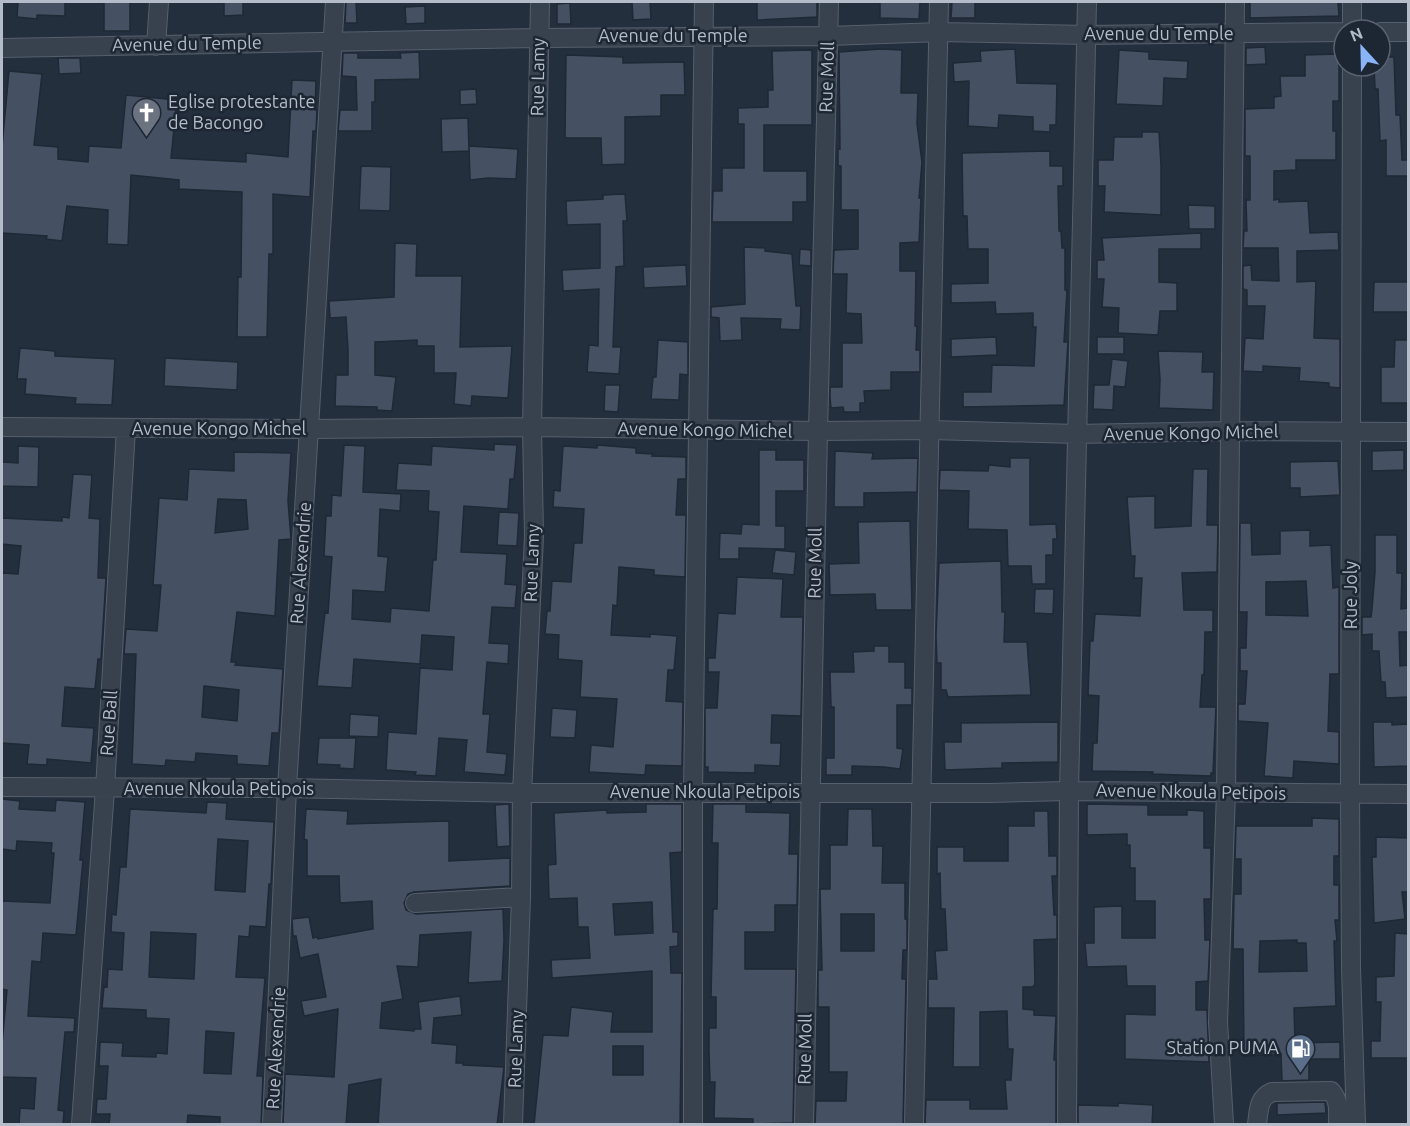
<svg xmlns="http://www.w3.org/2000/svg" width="1410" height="1126" font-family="Ubuntu,sans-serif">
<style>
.building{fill:#455162;stroke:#1f2835;stroke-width:1.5;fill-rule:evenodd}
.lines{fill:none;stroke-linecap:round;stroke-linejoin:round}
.minor-casing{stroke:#565f6c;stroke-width:20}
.minor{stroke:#38414e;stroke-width:18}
.labels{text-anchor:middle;stroke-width:5;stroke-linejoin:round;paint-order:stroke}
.street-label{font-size:18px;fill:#b4bcc9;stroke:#1d2633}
.poi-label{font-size:18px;fill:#b4bcc9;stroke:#1d2633;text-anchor:start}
</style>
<rect width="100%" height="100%" fill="#242f3e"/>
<!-- building -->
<path class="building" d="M18,2H65V16L37,15V19L17,17Z
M104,2H130V31H104Z
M224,2H243V15L224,16Z
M346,2H356L357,23H345Z
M632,2H650L651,19L633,20Z
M757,2H817V17L757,20Z
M880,2H920L919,19L880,18Z
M952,2H975V18H951Z
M1250,2H1338L1339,16L1250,18Z
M570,3L571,24H557V4Z
M425,6V23L406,24L405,7Z
M1265,47L1266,64L1246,65V48Z
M881,49L902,50L901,93H918L917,124L922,162L919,198H921L919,242L900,243V271H916L915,326H917L916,350H920V372H891V390L864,391L865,403H860V412H844L843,407L831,408L830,397V387H842V343H862L861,314L846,313L847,274H833L834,250L858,249V210H841V166H838V149H840L839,52Z
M1015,49L1017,83L1057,84L1056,125H1050V132L1033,131V117L999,115L998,128L968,126L969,81L954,82L953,63L981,61L980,51Z
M812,50V125H764V171H807V202H793V222H712L713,191H722V168H744V124H738V108L768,107V90H773L772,51Z
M1119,50L1149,52V59L1188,61L1187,79L1164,78L1163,106L1116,104Z
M419,52L420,79L375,80V102H372V131H338L340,110H357L356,77L342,76L343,53H358V58H401L400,53Z
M1339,54V101H1333V131H1336V160H1296V170L1274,171V200L1279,199V202L1308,201L1310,233L1338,232L1339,250L1297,251V282L1316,281L1314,338L1340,339V388L1329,387V383L1299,381L1300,368L1263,366V372L1243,371L1245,338L1263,339L1265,306H1247V290L1243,289V266L1251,265L1252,280L1279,281L1278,248H1243L1244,231H1247L1246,200H1250V156H1245V109L1274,108V97L1281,96L1280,76H1305V55Z
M566,55L623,57V63L684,62L685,95H661V116L625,117V164L602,165L601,138H565Z
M1380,57H1394L1396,115H1400L1402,160H1408V176H1386V140L1380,141L1378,89H1375L1374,66H1380Z
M58,58H80L81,73L59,74Z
M9,71L42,74L34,145L58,147V159L88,162L89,146L121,148L126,95L177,100L171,158L246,162V153L288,157L292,80L316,81L315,110H317L316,131H313L310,197L273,194V254H269L267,337H237L238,277H241L242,192L179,189V180L131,175L128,245L107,244L108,210L67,206L62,241L46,239L47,236L2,233V147Z
M476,89L477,104L460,105V90Z
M468,118L469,151L442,152L441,119Z
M1142,132H1159L1161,165V215L1104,212L1105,186H1098V160H1113L1114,137H1142Z
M469,146L518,149L516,179L488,178L470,180Z
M1050,151V166H1063V186H1058L1059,231H1061L1062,248H1065V290H1067L1064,342H1068L1064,405L963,407V392H991L992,365L1034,366L1036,327H1033V313L996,314L995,302L951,303V284L988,283V249H968L967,216H963L962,153Z
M361,166L391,167L390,211L359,210Z
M625,194L627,221H623L624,266L616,267L613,347H621L619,374L587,372L589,345L598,346L599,289L563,291L562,270L600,268V224L567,225L566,201L603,199V195Z
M1188,205L1215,206V229H1189Z
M1201,233V249H1159V282L1177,283V311H1160L1158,335L1118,333L1119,308L1102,307L1104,279H1097V260H1104L1102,238Z
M395,243L417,244L416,276H462L460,347L512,346L508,398L472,396L471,406L454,404L456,373H434V346H417V340L375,342V375L396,377L392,411L377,410V407L335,406L336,375H348V350L346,317L330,318L329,301L394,297Z
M744,247L765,248V251L792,254L796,306H801L800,330L780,329L781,319L741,318L742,340L720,341L719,318L711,317V307L745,304Z
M800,249L811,250V266L799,265Z
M686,265L687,286L644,288L643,267Z
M1374,282H1408V312H1373Z
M996,337L997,355L951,357V339Z
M1097,337H1124V354H1097Z
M658,340L688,342V375L680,374L679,400L651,399L653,377H656Z
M1395,340H1408V403H1381V367H1394Z
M20,348L55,351V356L115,359L112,405L75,404L76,398L25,394L26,379H17Z
M1158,351L1203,352L1202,372H1214L1213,410L1159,408L1160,379Z
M165,358L238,362L237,390L164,386Z
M1112,359L1128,361L1125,387L1114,386L1113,410L1093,409L1094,385H1109Z
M605,385H620L618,412L604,411Z
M494,444L517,445L514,479H510L508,509L464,506L461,552L507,554L505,584L517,585L515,608L492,607L489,643L509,644L508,664L487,662L483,714H490L487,752L507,754L505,775L464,772L467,740L439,738L436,776L415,775L416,772L386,770L388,732L416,734L420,668L452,670L454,637L422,635L420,664L354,659L352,688L317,686L325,612L328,613L332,557L324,556L326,516H331L332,495L341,496L344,445L365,446L363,492L401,494L400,511L380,509L378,556L388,557L385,592L353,590L352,619L390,622L391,608L429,611L433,560H436L439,512L428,511L429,491L396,490L398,463L431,465L432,446L494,450Z
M597,445L636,448V453L653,454L652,456L686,457V479H678L676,515H686L685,577L654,575V570L619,567L617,606L613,605L611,635L650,637V634L677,636L674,670H668L666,701L683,702L682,766L646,765L645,775L589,772L591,745L613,747L617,699L580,697L582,661L558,659L559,635L545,634L547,611H550L552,581L571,582L574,543H582L584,509L553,507L554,490L560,491L563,446L597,448Z
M18,446L39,447L38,487L2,486V462L18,463Z
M759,450H776V460H804V491H776V526H785V549L739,548V559H719L720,533L741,534L742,524L759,525Z
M1404,450V470L1372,471V451Z
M835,451L873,453L872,459L918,458L917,492L864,493V507H834Z
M234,452L291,453L288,501L291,539L279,540L275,616L237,612L231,662H236L235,665L283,669L279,733H272L269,766L237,764V756L196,753L195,762L166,760L165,766L132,764L136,654H124L126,629L157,631L161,585H153L159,498L187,500L189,469L234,471ZM218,499L246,500L248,529L215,533ZM204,686L239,690L237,721L202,717Z
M1010,458H1030V525L1056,524L1057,539H1053V555H1046V584H1032L1031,566H1008L1007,530L968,529L969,491L939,490L940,470L988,471L989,465L1010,467Z
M1338,461L1340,495L1300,497V488H1290V462Z
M1193,469H1208L1207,525H1218L1217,572L1182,573L1184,610H1213V632H1205L1204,675H1202L1200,707H1216L1213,773H1211V776L1152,774L1153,772L1092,771L1093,743H1097L1099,696L1088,695L1090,641H1093L1095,614L1140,616L1142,578H1134L1135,556H1131L1127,497L1155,496V528L1191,526Z
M73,474L92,475L89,518L100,519L98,578H106L101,659H98L95,689L65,687L62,726L94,728L91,763L47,759V765L27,764L29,745L2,743V573L18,574L21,546L2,544V518L62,521V517L69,518Z
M499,512L519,513L517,546L497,545Z
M910,521L912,610H876L875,594L830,595L829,564L859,563L858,522Z
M1240,523H1251L1252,555L1280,554V531L1310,530V546L1331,545L1333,588L1339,587V674H1330L1328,731L1339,732V764L1294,761L1293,778L1264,776L1268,723L1238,721V704H1245L1247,671H1240V648H1246L1247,612H1239ZM1306,581L1308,616L1266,615V582Z
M1375,535H1397V573H1402L1401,609L1408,608V632H1399L1400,666L1408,665V697L1386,698L1385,682H1381L1379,651H1372V634L1362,635V617H1371L1372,609L1375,572Z
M775,550L796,552L794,575L772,573Z
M1001,561L1002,612H1005L1004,642H1027L1031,695L948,697L946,690H941V663H937L936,635L939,563Z
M737,577L783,579L781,617H803L801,716L772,715L771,743H781L780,766L755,765V773L708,772V767H705V708H717L719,672H708V658H715L718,613L735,614Z
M1035,589H1054L1053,614L1034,613Z
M874,646H889V662H905V688H912V705H897V748L903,749L900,769L884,767L852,766V775H826V758H834V707H831L830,672H854L853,652L874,651Z
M552,708L577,710L575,738L550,737Z
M350,714L379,716L378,737L349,736Z
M1058,722V762L1002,763V768L945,770L944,742H961V723Z
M1373,722H1392V725L1408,724V766L1374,767Z
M319,738H356L354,769L339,768L340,765L317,764Z
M2,799L20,801L19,809L55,811L56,800L85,802L80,860H83L76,935L43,933L41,962L32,961L28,1016L75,1018L74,1032H65L58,1110L64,1111L63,1125H19L20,1108L34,1109L36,1078L2,1077V1044L7,990L2,989V901L50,903L54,853H51L52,843L17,841L16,851L2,849Z
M207,802L227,803L226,819L274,822L271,884H269L266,927L250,926L249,937L239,936L236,977L265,978L257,1076H263L261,1125H220V1117L188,1115L187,1125H109L110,1114H96L97,1099H106L108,1066H99L100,1042L123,1043L122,1056L156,1057V1053L167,1054L169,1019L146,1018V1010L102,1008L104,986L107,987L108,969L122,970L124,933L111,932L112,914L116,915L120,867H126L130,809L206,813ZM218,839L248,841L245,892L215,890ZM151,932L196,934L194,979L149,977ZM206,1031L234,1033L231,1074L204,1073Z
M509,804L510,846L497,847L495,805Z
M646,804H682V852L670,853L673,932H678V946L670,947L671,973H682L680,1125H534L543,1035L568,1036L571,1007L613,1012L611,1032H652V971L552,978L551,960L590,958L588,927H578L577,898L549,899L548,865L556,864L554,813L607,810V813L646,812ZM652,902L653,933L615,935L613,904ZM613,1046H643V1075H613Z
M713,804H746V812L790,813L789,854H798L797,905H775V932H745V969H796L793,1123L753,1124V1119L714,1118L715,1082H710L709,1051V1028H716V997H711L713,909H717L718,843H712Z
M1087,804L1148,805V815H1187V810L1204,811V848H1211V899H1204L1205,940H1210L1208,981L1196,982V1010H1207L1209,1062L1125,1059V1014L1155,1015V986H1127L1126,966L1087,967L1085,943H1094V907L1122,906V938H1155V901H1135V868H1130V845H1127V834L1087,835Z
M306,809L348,811L347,824L449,821V861L510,858V886L414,892L408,894L404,903L406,910L416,914L503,909L504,940L502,981L468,983L471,932L420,935L418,967L397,966L403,999L382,1003L380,1028L414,1031V1029H421L418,1002L460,996L462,1015L434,1018L432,1043L457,1045L456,1063H463V1065L504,1067L497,1125H378L381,1079L349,1085L346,1125H283L285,1074L334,1077L338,1009L304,1016L301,1001L326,997L318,954L300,958L296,936H293L292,919L309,917L313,938L317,937L318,939L373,929L372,901L340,903L339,876H307V840L304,839Z
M848,809H872L873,846H883L882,883H905V919H907V950H903L902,979H906L903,1125L815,1124L816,1101H846L847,1072H829V1007H818V970H822L820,889H830V845H847ZM841,914H874V951H841Z
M1034,811H1048L1049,856H1057V876H1052L1054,915H1057V939L1034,940L1035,984L1033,987H1023V1009L1034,1010V1015L1056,1016L1054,1060H1056V1125H925L926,1100H970V1109H1007L1005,1080H1011L1013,1049H1008L1007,1011L980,1012V1067H953L954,1008H928V979H937L935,951L947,950L945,909H941L940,873L937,874V847H964V861H1008V826H1034Z
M1312,818L1339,819V856H1334V885H1339V920H1335L1337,941H1334L1336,1006L1294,1008L1295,1043L1340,1042V1059H1309V1080L1282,1081L1281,1054L1244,1056L1243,949H1233L1234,894H1241V859H1235L1236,826H1312ZM1297,940V943H1306L1307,971L1259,972L1260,941Z
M1376,837L1408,838V892H1402L1405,919L1374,923L1372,857H1376Z
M1395,933L1408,934V1058H1371V1041H1380L1381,1002H1376V977L1394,976Z
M1325,1102L1326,1113L1277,1115V1103Z
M1118,1103L1153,1105L1152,1125H1078V1105L1118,1106Z"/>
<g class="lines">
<defs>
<path id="minor" d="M1352,2V30
M1380,32H1408
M156,46L159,2
M2,48L539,38L829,36L940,32L1086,35L1344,32
M1352,66L1350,794L1351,968L1356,1124
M2,427L310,429L532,427L818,431L931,430L1076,434L1229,431L1408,432
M2,787L287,788L522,793H989L1069,791L1408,794
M415,903L521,897
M81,1124L105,789L126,428
M272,1124L287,788L335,2
M513,1124L521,897L522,793L534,536L532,427L540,2
M693,1124V792L704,2
M804,1124L818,431L829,2
M914,1124L939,2
M1067,1124L1069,791L1087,2
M1224,1124L1218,1022L1226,792L1235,2
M1257,1124C1259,1110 1258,1098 1272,1092L1331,1091C1340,1101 1338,1112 1338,1124"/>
</defs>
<!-- minor casing -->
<use href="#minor" class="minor-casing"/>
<!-- minor -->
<use href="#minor" class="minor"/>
</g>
<!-- icons -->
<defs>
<symbol id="church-pin" viewBox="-11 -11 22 30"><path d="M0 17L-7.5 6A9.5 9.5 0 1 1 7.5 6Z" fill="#6b7280" stroke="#1d2633"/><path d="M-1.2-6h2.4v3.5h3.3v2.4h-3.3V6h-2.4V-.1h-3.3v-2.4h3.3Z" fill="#fff"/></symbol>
<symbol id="fuel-pin" viewBox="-11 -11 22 30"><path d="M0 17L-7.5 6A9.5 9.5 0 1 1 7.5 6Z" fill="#5c6f8a" stroke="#1d2633"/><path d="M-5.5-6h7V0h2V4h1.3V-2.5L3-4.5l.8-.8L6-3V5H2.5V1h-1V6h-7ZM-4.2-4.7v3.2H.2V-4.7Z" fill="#fff"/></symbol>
</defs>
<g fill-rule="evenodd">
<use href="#church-pin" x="130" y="96" width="33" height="45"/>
<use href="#fuel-pin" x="1284" y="1032" width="33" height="45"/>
</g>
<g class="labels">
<!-- street labels -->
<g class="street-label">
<text x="1159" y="40">Avenue du Temple</text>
<text x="673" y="42">Avenue du Temple</text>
<text transform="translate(187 44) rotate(-1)" y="6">Avenue du Temple</text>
<text transform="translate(538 77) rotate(-89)" y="6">Rue Lamy</text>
<text transform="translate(827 77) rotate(-88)" y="6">Rue Moll</text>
<text x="219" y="435">Avenue Kongo Michel</text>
<text transform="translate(705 430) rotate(1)" y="6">Avenue Kongo Michel</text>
<text transform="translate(1191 433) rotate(-1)" y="6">Avenue Kongo Michel</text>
<text transform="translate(301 563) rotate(-86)" y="6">Rue Alexendrie</text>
<text transform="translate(532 563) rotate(-88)" y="6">Rue Lamy</text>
<text transform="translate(815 563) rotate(-89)" y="6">Rue Moll</text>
<text transform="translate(1351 595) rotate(-90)" y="6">Rue Joly</text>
<text transform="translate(109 723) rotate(-86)" y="6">Rue Ball</text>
<text x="219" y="795">Avenue Nkoula Petipois</text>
<text x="705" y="798">Avenue Nkoula Petipois</text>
<text transform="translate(1191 792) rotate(1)" y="6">Avenue Nkoula Petipois</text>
<text transform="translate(276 1048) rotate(-87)" y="6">Rue Alexendrie</text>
<text transform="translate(516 1049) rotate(-88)" y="6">Rue Lamy</text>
<text transform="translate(805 1049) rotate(-89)" y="6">Rue Moll</text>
</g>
<!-- poi labels -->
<g class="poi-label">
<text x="168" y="108">Eglise protestante<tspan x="168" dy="21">de Bacongo</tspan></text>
<text x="1279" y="1054" text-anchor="end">Station PUMA</text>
</g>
</g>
<!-- border -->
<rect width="1410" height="1126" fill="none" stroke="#b4bcc9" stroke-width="6"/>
<!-- north arrow -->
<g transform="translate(1362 48) rotate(338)"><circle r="28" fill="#1d2633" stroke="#59626f" stroke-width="1.5"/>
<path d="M0-4.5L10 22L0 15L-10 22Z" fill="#8ab4f8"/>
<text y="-9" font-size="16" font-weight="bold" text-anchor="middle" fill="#b4bcc9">N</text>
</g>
</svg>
